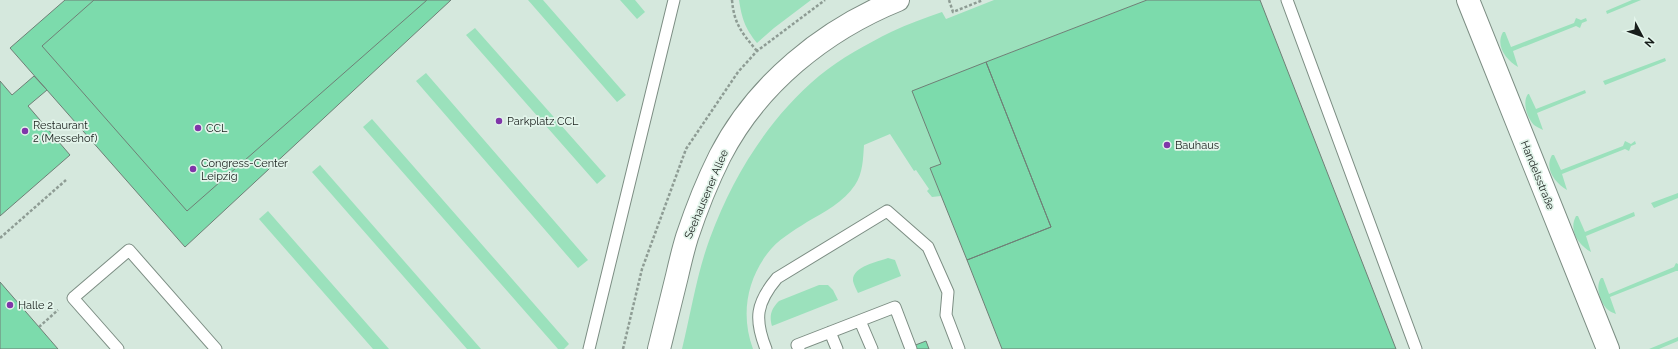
<svg xmlns="http://www.w3.org/2000/svg" width="1678" height="349" font-family="Raleway,sans-serif">
<style>
.green{fill:#9be1bc}
.building{fill:#7cdbac;stroke:#6f7f76}
.lines{fill:none;stroke-linecap:round;stroke-linejoin:round}
.lane-casing{stroke:#7c8d83;stroke-width:13}
.street-casing{stroke:#7c8d83;stroke-width:24}
.secondary-casing{stroke:#7c8d83;stroke-width:24}
.path{stroke:#8e9c94;stroke-width:2.5;stroke-dasharray:3 2;stroke-linecap:butt}
.lane{stroke:#fff;stroke-width:11}
.street{stroke:#fff;stroke-width:22}
.secondary{stroke:#fff;stroke-width:22}
.poi-dot{fill:#8036a9;stroke:#e3f5eb;stroke-width:1.5}
.labels{text-anchor:middle;stroke-width:3.5;stroke-linejoin:round;paint-order:stroke}
.poi-label{font-size:11px;fill:#181e1b;stroke:#e3f5eb;text-anchor:start}
.street-label{font-size:11px;fill:#181e1b;stroke:#e3f5eb}
</style>
<rect width="100%" height="100%" fill="#d5e8dd"/>
<!-- green -->
<path class="green" d="M528,0H543L626,95L617,102Z
M620,0H635L645,12L637,19Z
M739,0H811L774,28L757,43C745,28 742,19 739,0Z
M994,0H1147L986,62L921,112L941,164L930,168L941,196L932,197L927,191L929,189L916,170L914,171L890,134L864,145C863,159 863,173 855,185C844,202 824,212 807,222C793,231 777,240 767,254C746,282 741,317 753,349H682C691,312 697,273 710,238C733,176 768,119 819,76C841,58 867,44 891,32C908,24 925,18 942,12L946,19Z
M1632,0H1641L1607,14L1606,11Z
M1576,18L1581,20L1586,18L1587,21L1582,23L1580,28L1576,26L1513,51L1518,67C1506,60 1495,46 1503,32H1505L1511,47L1574,23Z
M475,28L606,176L597,184L466,35Z
M1665,58L1666,61L1605,85L1603,81Z
M426,73L588,260L578,268L416,81Z
M1585,90L1586,93L1537,113L1543,130C1540,128 1536,127 1534,125C1527,118 1522,102 1528,94H1529L1536,109Z
M372,119L569,344L564,349H558L363,127Z
M1625,141L1631,144L1635,141L1636,144L1631,146L1629,151L1625,149L1562,174L1567,190C1555,183 1544,169 1552,155H1554L1561,170L1623,146Z
M320,165L481,349H467L312,172Z
M1678,193V198L1654,208L1651,203Z
M268,211L389,349H373L259,219Z
M1634,212L1635,216L1586,236L1591,252C1579,245 1568,231 1576,216H1578L1585,232Z
M888,258L895,260L901,276L858,293C856,289 854,285 853,281C852,266 878,262 888,258Z
M1676,263L1678,264V271H1676L1610,297L1616,314C1613,313 1609,311 1607,309C1600,302 1595,287 1601,278H1603L1609,294L1674,267Z
M819,285H828L833,290L838,300L772,326C769,316 771,309 779,301Z
M1678,337V341L1659,349H1649Z"/>
<!-- building -->
<path class="building" d="M65,0H451L185,247L10,48Z
M94,0H427L187,211L42,46Z
M1147,0H1260L1396,349H1002L967,260L1051,227L986,62Z
M986,62L1051,227L967,260L930,168L941,164L912,91Z
M34,76L47,90L28,106L70,155L0,216V81L12,95Z
M0,282L39,327L58,349H0Z
M926,341L929,349H905Z"/>
<g class="lines">
<defs>
<path id="lane" d="M1287,0L1416,349
M860,321L872,349
M830,332L837,349
M118,349L73,298L129,250L216,349
M589,349L674,0
M766,349C754,319 756,303 777,278L887,211L928,247L948,292L946,315L959,349
M799,349L797,345L895,307L911,349"/>
<path id="street" d="M1468,0L1608,349"/>
<path id="secondary" d="M659,349C665,325 671,300 677,276C680,263 683,250 687,237C696,210 707,182 720,156C757,84 824,30 898,0"/>
</defs>
<!-- lane casing -->
<use href="#lane" class="lane-casing"/>
<!-- street casing -->
<use href="#street" class="street-casing"/>
<!-- secondary casing -->
<use href="#secondary" class="secondary-casing"/>
<!-- path -->
<path class="path" d="M732,0C734,24 742,33 757,51
M949,0L953,12L983,0
M0,238L66,180
M39,327L58,310
M623,349L642,269L686,149L738,72L757,51L825,0"/>
<!-- lane -->
<use href="#lane" class="lane"/>
<!-- street -->
<use href="#street" class="street"/>
<!-- secondary -->
<use href="#secondary" class="secondary"/>
</g>
<!-- markers -->
<g class="poi-dot">
<circle cx="499" cy="121" r="4"/>
<circle cx="198" cy="128" r="4"/>
<circle cx="25" cy="131" r="4"/>
<circle cx="1167" cy="145" r="4"/>
<circle cx="193" cy="169" r="4"/>
<circle cx="10" cy="305" r="4"/>
</g>
<g class="labels">
<!-- poi labels -->
<g class="poi-label">
<text x="507" y="125">Parkplatz CCL</text>
<text x="33" y="129">Restaurant<tspan x="33" dy="13">2 (Messehof)</tspan></text>
<text x="206" y="132">CCL</text>
<text x="1175" y="149">Bauhaus</text>
<text x="201" y="167">Congress-Center<tspan x="201" dy="13">Leipzig</tspan></text>
<text x="18" y="309">Halle 2</text>
</g>
<!-- street labels -->
<g class="street-label">
<text transform="translate(1538 175) rotate(68)" y="4">Handelsstraße</text>
<text transform="translate(706 194) rotate(-67)" y="4">Seehausener Allee</text>
</g>
</g>
<!-- north arrow -->
<g transform="translate(1642 36) rotate(131)" stroke="#e3f5eb" stroke-width="3" paint-order="stroke">
<path d="M0-3L7 15L0 10L-7 15Z" fill="#181e1b"/>
<text y="-6" font-size="11" font-weight="bold" text-anchor="middle" fill="#181e1b">N</text>
</g>
</svg>
